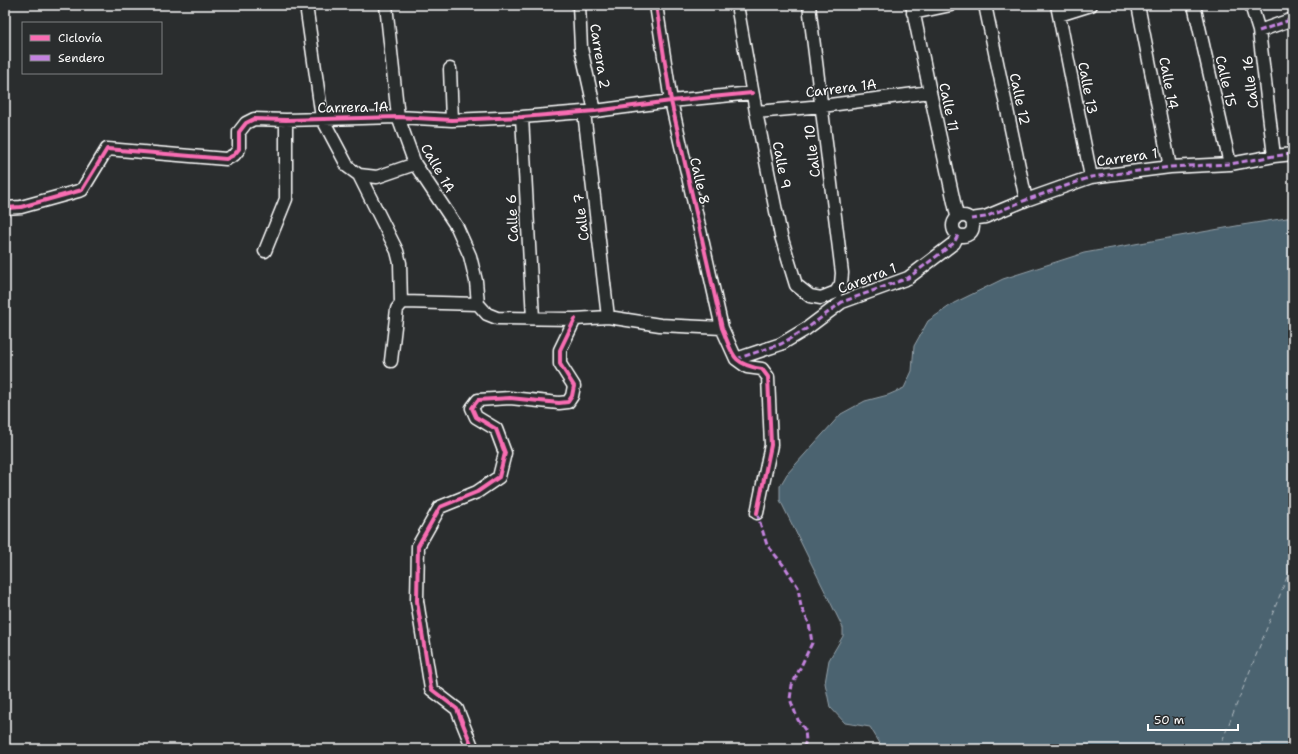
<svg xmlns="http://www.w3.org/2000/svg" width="1298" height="754" font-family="'Shantell Sans',sans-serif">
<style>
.water{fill:#4c6370;stroke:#94a1a9}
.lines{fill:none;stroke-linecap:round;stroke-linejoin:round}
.ferry{stroke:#aeb9bf;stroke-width:1;stroke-dasharray:5 4;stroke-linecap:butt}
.street-casing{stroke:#fff;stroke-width:15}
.street{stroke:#2a2d2e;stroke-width:12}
.quiet{stroke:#c483df;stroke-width:3;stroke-dasharray:6 3;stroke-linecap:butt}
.cycleway-casing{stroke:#2a2d2e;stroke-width:6}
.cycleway{stroke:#f96db3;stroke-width:4}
.labels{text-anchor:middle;stroke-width:3;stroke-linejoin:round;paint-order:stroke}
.street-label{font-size:14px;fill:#fff;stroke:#2a2d2e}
</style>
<rect width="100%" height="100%" fill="#2a2d2e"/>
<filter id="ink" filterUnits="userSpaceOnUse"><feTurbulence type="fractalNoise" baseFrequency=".025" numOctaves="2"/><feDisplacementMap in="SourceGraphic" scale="8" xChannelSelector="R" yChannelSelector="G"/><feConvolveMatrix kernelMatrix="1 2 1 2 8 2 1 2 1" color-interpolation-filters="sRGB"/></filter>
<g filter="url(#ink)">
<!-- water -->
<path class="water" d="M1293,217V749H880L881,745L870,727L845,723L830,707L825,683L829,660L843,636V628L780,500V486L787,474L841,414L865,401L888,395L904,388L912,371L914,346L928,321L954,303L1003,279L1084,253L1242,225Z"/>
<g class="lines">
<!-- ferry -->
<path class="ferry" d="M1219,749L1293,562"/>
<defs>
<path id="street" d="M306,5L322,118L348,167L359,175L377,177L415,164
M386,5L398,117L415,164L457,227L470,256L476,281L478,304L487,314L497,318L575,319L608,317L660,325L722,328
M579,5L581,48L595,111
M656,5L671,101L722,328L736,359
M737,5L756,112L781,236L796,285L810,296L821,298L836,292L841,284L842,273L809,5
M912,5L930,92L957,216
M985,5L1026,200
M1057,5L1091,177
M1138,5L1170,167
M1194,5L1230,164
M1251,5L1259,31L1274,156
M913,13L951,5
M1059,15L1091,5
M1259,31L1293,19
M450,69L452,120
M584,112L608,317
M756,112L822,106L930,92
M522,117L533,318
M359,175L397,251L400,263L401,304
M5,208L21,207L82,190L107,149L226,159L234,155L239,149V132L246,123L254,119L286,120L398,117L452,120L522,117L595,111L671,101L752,93
M953 226a10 10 0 1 1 20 0a10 10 0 1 1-20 0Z
M971,219L985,217L1026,200L1091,177L1170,167L1230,164L1274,156L1293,154
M265,251L286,199V120
M736,359L781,344L806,329L842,302L908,278L954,243L958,235
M736,359L747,367L762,369L768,377L771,445L757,513
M391,361L397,309L401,304L405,302L478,304
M473,749L457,709L431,689L417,601L418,546L440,507L477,492L499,477L505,453L496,429L476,417L472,408L478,400L510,398L559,403L568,402L572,396L574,386L560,364V350L575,319"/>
</defs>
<!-- street casing -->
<use href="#street" class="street-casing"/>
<!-- street -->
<use href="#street" class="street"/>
<!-- quiet -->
<path class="quiet" d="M1259,31L1293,19
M971,219L985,217L1026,200L1091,177L1170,167L1230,164L1274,156L1293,154
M736,359L781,344L806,329L842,302L908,278L954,243L958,235
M757,513L767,545L785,567L798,587L801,607L809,623L812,643L792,685L790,699L798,720L805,730L806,741L803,749"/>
<defs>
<path id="cycleway" d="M656,5L671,101L722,328C733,354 731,364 762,369L768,377L771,445L757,513
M5,208L21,207L82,190L107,149L226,159L234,155L239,149V132L246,123L254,119L286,120L398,117L452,120L522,117L595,111L671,101L752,93
M473,749L457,709L431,689L417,601L418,546L440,507L477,492L499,477L505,453L496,429L476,417L472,408L478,400L510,398L559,403L568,402L572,396L574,386L560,364V350L575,319"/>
</defs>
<!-- cycleway casing -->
<use href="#cycleway" class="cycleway-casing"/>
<!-- cycleway -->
<use href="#cycleway" class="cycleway"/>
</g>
</g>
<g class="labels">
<!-- street labels -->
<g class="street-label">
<text transform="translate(600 56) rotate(81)" y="5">Carrera 2</text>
<text transform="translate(1226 81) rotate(77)" y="5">Calle 15</text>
<text transform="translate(1250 82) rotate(-97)" y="5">Calle 16</text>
<text transform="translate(1169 83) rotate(79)" y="5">Calle 14</text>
<text transform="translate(841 88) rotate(-7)" y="5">Carrera 1A</text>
<text transform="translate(1088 88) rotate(79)" y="5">Calle 13</text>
<text transform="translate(1020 99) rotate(78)" y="5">Calle 12</text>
<text transform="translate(353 107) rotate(-1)" y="5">Carrera 1A</text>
<text transform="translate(949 107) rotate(78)" y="5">Calle 11</text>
<text transform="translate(812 151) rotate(-97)" y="5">Calle 10</text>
<text transform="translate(1127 157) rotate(-8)" y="5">Carrera 1</text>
<text transform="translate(782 165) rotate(79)" y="5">Calle 9</text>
<text transform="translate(438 168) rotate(60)" y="5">Calle 1A</text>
<text transform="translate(700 181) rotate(77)" y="5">Calle 8</text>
<text transform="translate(581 217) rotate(-97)" y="5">Calle 7</text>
<text transform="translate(512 218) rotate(-93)" y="5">Calle 6</text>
<text transform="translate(867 278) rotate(-21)" y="5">Carerra 1</text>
</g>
</g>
<!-- margin -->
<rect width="1298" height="754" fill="none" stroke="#2a2d2e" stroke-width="20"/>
<rect x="10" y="10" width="1278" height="734" fill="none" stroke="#fff" stroke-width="1.5" filter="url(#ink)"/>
<!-- legend -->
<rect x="22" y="22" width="140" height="52" fill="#2a2d2e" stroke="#7f8182"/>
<rect x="30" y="35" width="20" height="6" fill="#f96db3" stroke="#7f8182"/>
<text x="58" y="42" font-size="12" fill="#ffffff">Ciclovía</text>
<rect x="30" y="55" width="20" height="6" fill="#c483df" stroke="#7f8182"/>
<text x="58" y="62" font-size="12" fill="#ffffff">Sendero</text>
<!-- scale -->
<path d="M1148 724v6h90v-6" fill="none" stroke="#ffffff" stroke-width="2"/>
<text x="1154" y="724" font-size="12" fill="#ffffff" stroke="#2a2d2e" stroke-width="3" paint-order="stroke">50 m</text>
</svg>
